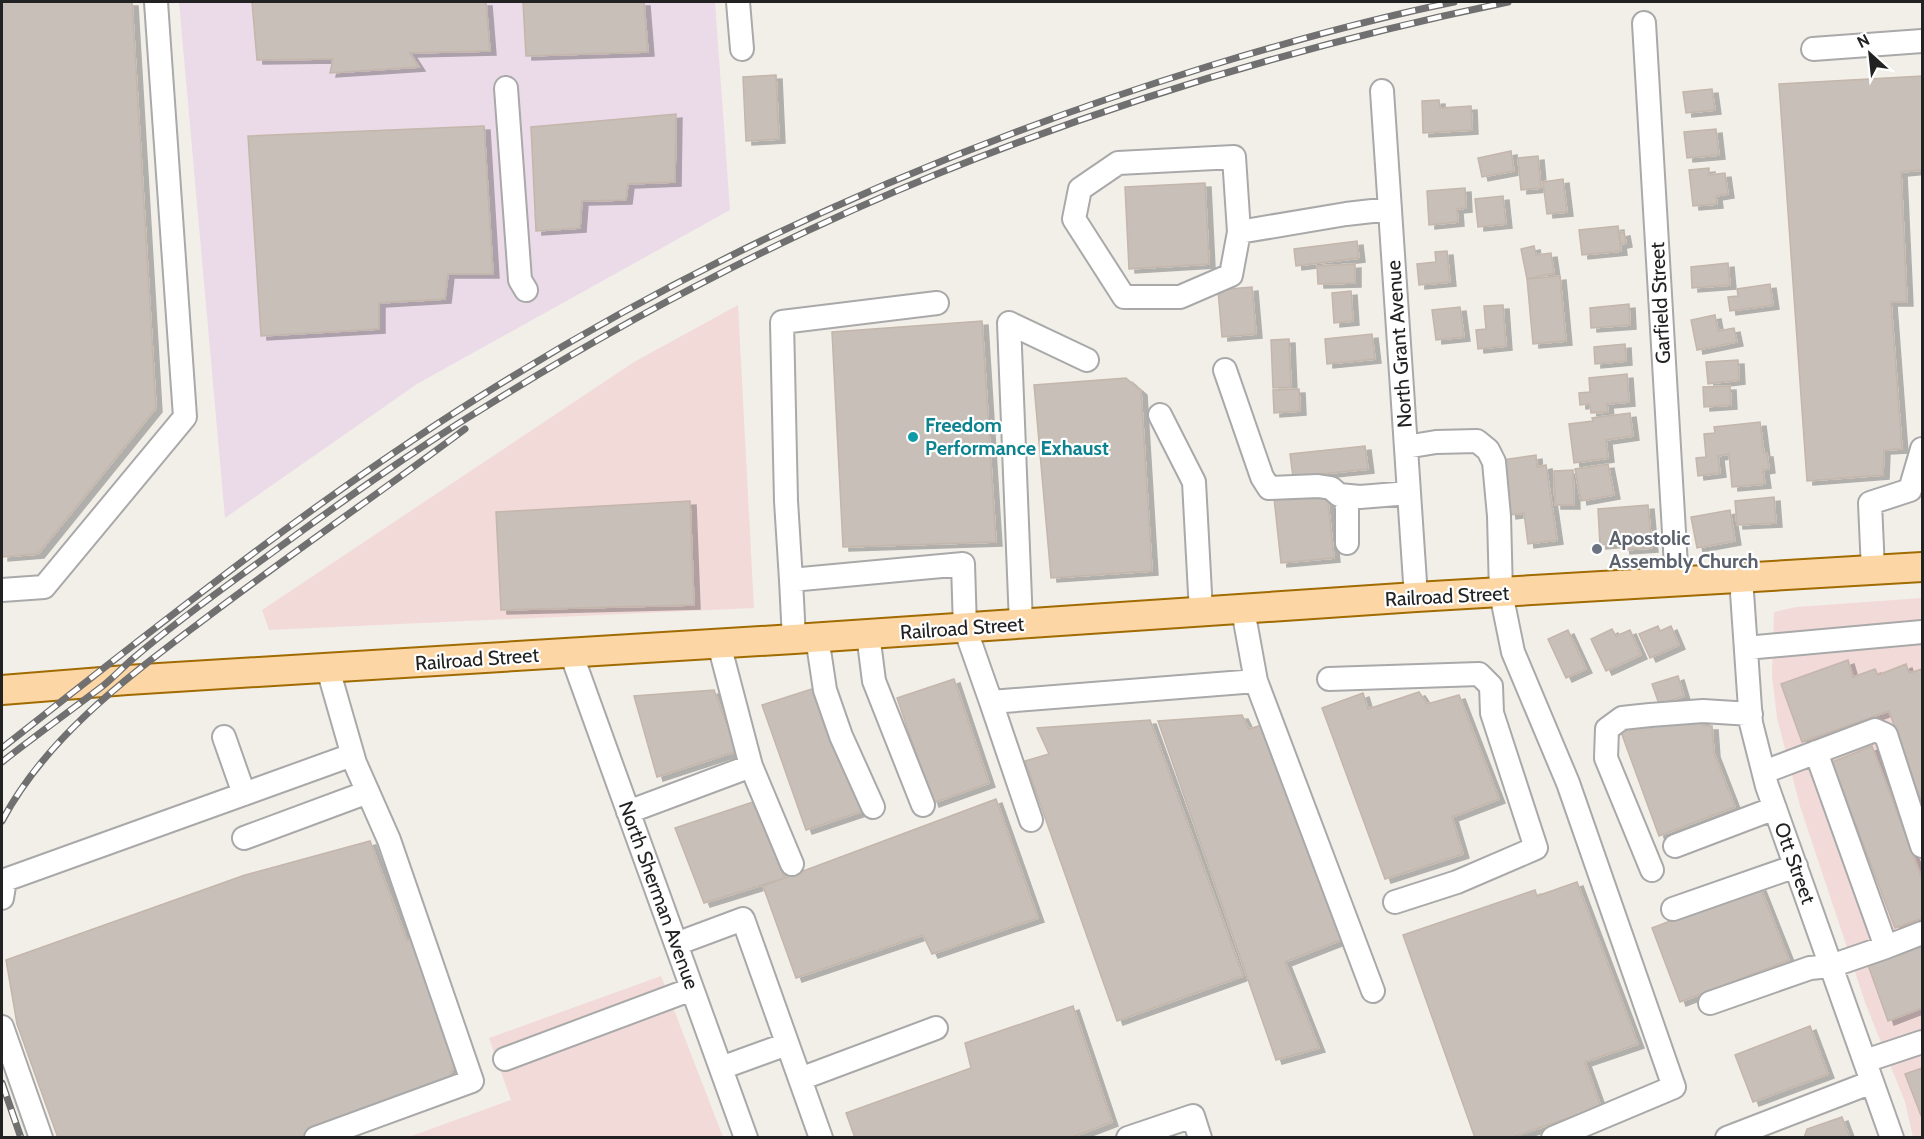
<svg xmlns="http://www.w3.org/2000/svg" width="1924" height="1139" font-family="Cabin,sans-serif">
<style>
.commercial{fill:#f2dad9}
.industrial{fill:#ebdbe8}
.building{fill:#c7bfb8;stroke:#c4b6ab;stroke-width:1.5;filter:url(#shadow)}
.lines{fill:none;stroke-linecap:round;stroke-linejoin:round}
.minor-casing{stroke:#a9a9a9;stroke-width:26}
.major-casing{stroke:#a06b00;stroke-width:32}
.minor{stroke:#fff;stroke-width:22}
.major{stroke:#fcd6a4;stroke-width:28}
.rail-casing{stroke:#707070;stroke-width:7}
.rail{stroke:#fff;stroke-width:4.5;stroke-dasharray:14;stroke-linecap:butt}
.culture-dot{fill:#0f9aa8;stroke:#fff;stroke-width:2}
.worship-dot{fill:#6b7280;stroke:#fff;stroke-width:2}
.labels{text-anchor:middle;stroke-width:4.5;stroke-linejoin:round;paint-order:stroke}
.street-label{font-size:20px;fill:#222;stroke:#fff}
.culture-label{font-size:20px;font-weight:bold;fill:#0d838f;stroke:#fff;text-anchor:start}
.worship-label{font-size:20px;font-weight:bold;fill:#5b616d;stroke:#fff;text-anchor:start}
</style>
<defs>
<filter id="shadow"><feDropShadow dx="6" dy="4" stdDeviation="0" flood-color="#0004"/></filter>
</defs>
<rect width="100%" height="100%" fill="#f2efe9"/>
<!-- commercial -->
<path class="commercial" d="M738,305L754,608L269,630L262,610L634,362Z
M1922,598V1137H1913L1905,1102L1866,1005L1800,806L1777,718L1772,676L1774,612L1796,607Z
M661,976L723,1137L406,1138L511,1100L489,1038Z"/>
<!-- industrial -->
<path class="industrial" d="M179,2H715L730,210L417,384L225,518Z"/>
<!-- building -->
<path class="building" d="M2,2H132L156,408L38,554L2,557Z
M252,2H486L490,51L410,53L419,67L330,73L333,59L257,60Z
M523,2H644L648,52L526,56Z
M776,75L779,139L746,141L743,77Z
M1922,76V170L1901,172L1907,302H1891L1902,449L1884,450L1883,475L1807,481L1779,84Z
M1712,89L1715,110L1686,113L1683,92Z
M1439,100L1440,108L1471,106L1472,130L1423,133L1422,101Z
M676,114L675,182L628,184L626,200L582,201L580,228L536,231L531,127Z
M484,126L493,274H448L445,299L379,303V329L261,336L248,136Z
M1716,129L1719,155L1687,158L1684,132Z
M1511,151L1514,171L1482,177L1478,158Z
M1538,156L1541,188L1521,190L1518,158Z
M1709,168V175L1725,173L1728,194L1716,196L1717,204L1693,206L1689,170Z
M1563,179L1567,212L1547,214L1543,182Z
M1205,183L1209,264L1129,269L1125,187Z
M1465,188L1466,208L1457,209L1458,222L1429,225L1427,191Z
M1503,196L1506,224L1478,227L1475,199Z
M1618,226L1621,251L1582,255L1579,230Z
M1624,232L1626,243L1621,244L1619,233Z
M1357,241L1359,258L1296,266L1294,249Z
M1534,246L1536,255L1551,253L1554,273L1527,279L1521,249Z
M1447,251L1450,282L1419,285L1417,264L1436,262L1435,252Z
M1728,263L1730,285L1692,288L1691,267Z
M1355,264V283L1318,284L1317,266Z
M1560,276L1566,341L1533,344L1527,279Z
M1770,284L1773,305L1730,311L1728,297L1738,296L1737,289Z
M1252,287L1256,334L1222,337L1218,290Z
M1351,291L1353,321L1334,323L1332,293Z
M1629,304L1630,325L1591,328L1590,308Z
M1503,305L1506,346L1478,349L1476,330L1486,329L1484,306Z
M1460,307L1464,337L1436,340L1432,310Z
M1715,315L1718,331L1734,328L1737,342L1697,350L1691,320Z
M982,321L996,542L843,547L832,332Z
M1372,334L1375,359L1327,364L1325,339Z
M1289,339L1291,387L1273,388L1271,340Z
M1625,344L1626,361L1595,364L1594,347Z
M1738,360L1739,380L1708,384L1706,362Z
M1627,374L1629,402L1607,404L1608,412L1591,413L1590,404L1580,405L1579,393L1590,392L1589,378Z
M1126,378L1141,391L1152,571L1051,578L1034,385Z
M1730,386L1731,405L1704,407L1703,387Z
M1299,389L1300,411L1274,413L1273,390Z
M1630,413L1633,436L1606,440L1608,458L1574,463L1569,424L1593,421L1592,418Z
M1760,422L1764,453H1767L1769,469L1763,470L1765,484L1732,487L1729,454L1718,456L1720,473L1698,476L1696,458L1706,457L1704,434L1715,433L1714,427Z
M1365,446L1368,469L1293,477L1290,454Z
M1536,455L1537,467L1546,465L1557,540L1528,544L1524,513L1510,515L1503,460Z
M1608,464L1614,495L1581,501L1575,469Z
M1573,470L1574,505H1555L1554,471Z
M1327,492L1334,558L1281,563L1274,498Z
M1774,497L1776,523L1737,525L1735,501Z
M690,501L694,605L501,610L496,512Z
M1648,505L1652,548L1624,550L1623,543L1600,545L1598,509Z
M1730,510L1735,541L1697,548L1691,517Z
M1658,626L1660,631L1671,626L1679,645L1650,658L1639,634Z
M1612,629L1616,636L1630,630L1641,655L1606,671L1591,639Z
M1568,630L1586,669L1566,678L1548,639Z
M1848,660L1853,677L1875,669L1878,675L1906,664L1909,673L1922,669V804L1889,711L1802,742L1781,684Z
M1678,676L1684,696L1659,704L1652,684Z
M954,679L989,783L933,803L897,698Z
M815,688L863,811L806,830L762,705Z
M714,690L737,751L657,777L634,696Z
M1419,692L1427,704L1459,695L1499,799L1452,817L1463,854L1385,879L1322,708L1363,693L1368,709Z
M1242,715L1249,729L1268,723L1341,940L1285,962L1319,1048L1276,1060L1158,721Z
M1703,715L1704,726H1712L1714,753L1735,807L1659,836L1621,732L1658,718Z
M1150,720L1243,976L1117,1021L1025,761L1049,754L1037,728Z
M1872,746L1922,879V918L1895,928L1832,762Z
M996,799L1038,918L932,954L923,935L796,978L763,886Z
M753,802L785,878L704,903L675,828Z
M370,841L407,941L415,937L458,1058L445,1086L300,1138H58L17,1024L6,960L245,875Z
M1577,882L1638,1044L1585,1062L1601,1107L1510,1138H1475L1403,935L1535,890L1537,896Z
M1760,887L1789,960L1680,1002L1652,928Z
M1922,946V1008L1888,1021L1868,965Z
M1073,1006L1112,1122L1070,1138H855L846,1113L971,1068L965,1043Z
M1810,1026L1828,1074L1753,1102L1735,1055Z
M1922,1068V1118L1905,1074Z
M1842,1117L1850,1138H1804L1807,1129Z"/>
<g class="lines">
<defs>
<path id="minor" d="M738,2L742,49
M1644,23L1677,583
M1813,49L1922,41
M506,88L520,280L526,290
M1382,91L1416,597
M1239,232L1234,157L1118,163L1080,189L1074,219L1124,297H1180L1231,275L1239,232L1346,214L1390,209
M1225,370L1262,477L1269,488L1318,486L1331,488L1339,495L1360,497L1409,493
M1160,415L1194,482L1201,612
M1406,447L1436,442L1477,441L1488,450L1494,462L1499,516L1501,593L1513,652L1568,783L1674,1087L1553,1138
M1347,496V543
M1873,570L1870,503L1910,490L1922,449
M1741,578L1751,723L1767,786L1892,1138
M791,580L786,501L782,322L937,303
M2,590L44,587L185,417L156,2
M1243,610L1256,681L1373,991
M1021,624L1009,323L1087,360
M868,634L874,681L923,805
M817,637L825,690L841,736L873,807
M794,639L791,580L963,564L965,628L991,702L1256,681
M1746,648L1922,632
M571,653L746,1138
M1329,679L1479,674L1491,686L1492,713L1536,848L1457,882L1395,902
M991,702L1031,820
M224,737L244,794L352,755
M1816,752L1886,947L1922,933
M751,766L792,864
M1764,772L1875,730L1886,735L1922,846
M628,812L751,766L719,644
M244,838L368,792
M1675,846L1775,808
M1652,870L1606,758L1607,729L1622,718L1650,715L1703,711L1751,714
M2,898L5,880L244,794
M1673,909L1796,866
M676,944L743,919L821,1138
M1710,1003L1810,968L1831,966L1886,947
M2,1027L41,1138
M505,1059L692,989
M1865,1061L1922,1042
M721,1068L787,1044
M800,1079L936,1028
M316,1138L472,1081L389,840L355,763L328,669
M1128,1138L1193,1116L1200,1138
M1727,1138L1872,1082"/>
<path id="major" d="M2,690L127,680L794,639L1416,597L1922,567"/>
</defs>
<!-- minor casing -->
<use href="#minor" class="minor-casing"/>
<!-- major casing -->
<use href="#major" class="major-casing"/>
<!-- minor -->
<use href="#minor" class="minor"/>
<!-- major -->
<use href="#major" class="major"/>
<defs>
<path id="rail" d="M2,748C156,627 309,504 476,399C702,256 950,146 1206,67C1288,42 1370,19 1454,2
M2,762C35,736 70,711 104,685C115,676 125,665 136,656C177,621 222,589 266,557C337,505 409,453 485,407C630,317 783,236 942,172C1125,98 1315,42 1508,2
M2,821C46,738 124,680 198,624C286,557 377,495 465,429
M2,1083L21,1138"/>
</defs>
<!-- rail casing -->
<use href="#rail" class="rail-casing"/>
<!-- rail -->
<use href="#rail" class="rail"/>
</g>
<!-- markers -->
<circle class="culture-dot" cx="913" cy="437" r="6"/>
<circle class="worship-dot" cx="1597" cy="549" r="6"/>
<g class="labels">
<!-- street labels -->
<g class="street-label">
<text transform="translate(1660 303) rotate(-93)" y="7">Garfield Street</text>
<text transform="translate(1399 344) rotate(-94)" y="7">North Grant Avenue</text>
<text transform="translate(1447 596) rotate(-3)" y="7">Railroad Street</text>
<text transform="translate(962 628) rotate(-4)" y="7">Railroad Street</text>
<text transform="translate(477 659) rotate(-4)" y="7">Railroad Street</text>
<text transform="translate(1795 863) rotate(70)" y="7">Ott Street</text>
<text transform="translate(659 895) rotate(70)" y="7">North Sherman Avenue</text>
</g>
<!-- culture labels -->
<g class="culture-label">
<text x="925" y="432">Freedom<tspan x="925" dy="23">Performance Exhaust</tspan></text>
</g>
<!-- worship labels -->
<g class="worship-label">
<text x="1609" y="545">Apostolic<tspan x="1609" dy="23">Assembly Church</tspan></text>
</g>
</g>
<!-- border -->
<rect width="1924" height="1139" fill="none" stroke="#222222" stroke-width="6"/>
<!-- north arrow -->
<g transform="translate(1870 54) rotate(333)" stroke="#ffffff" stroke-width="4.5" paint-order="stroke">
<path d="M0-4.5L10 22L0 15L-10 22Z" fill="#222222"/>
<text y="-9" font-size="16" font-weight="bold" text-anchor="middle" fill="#222222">N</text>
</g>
</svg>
